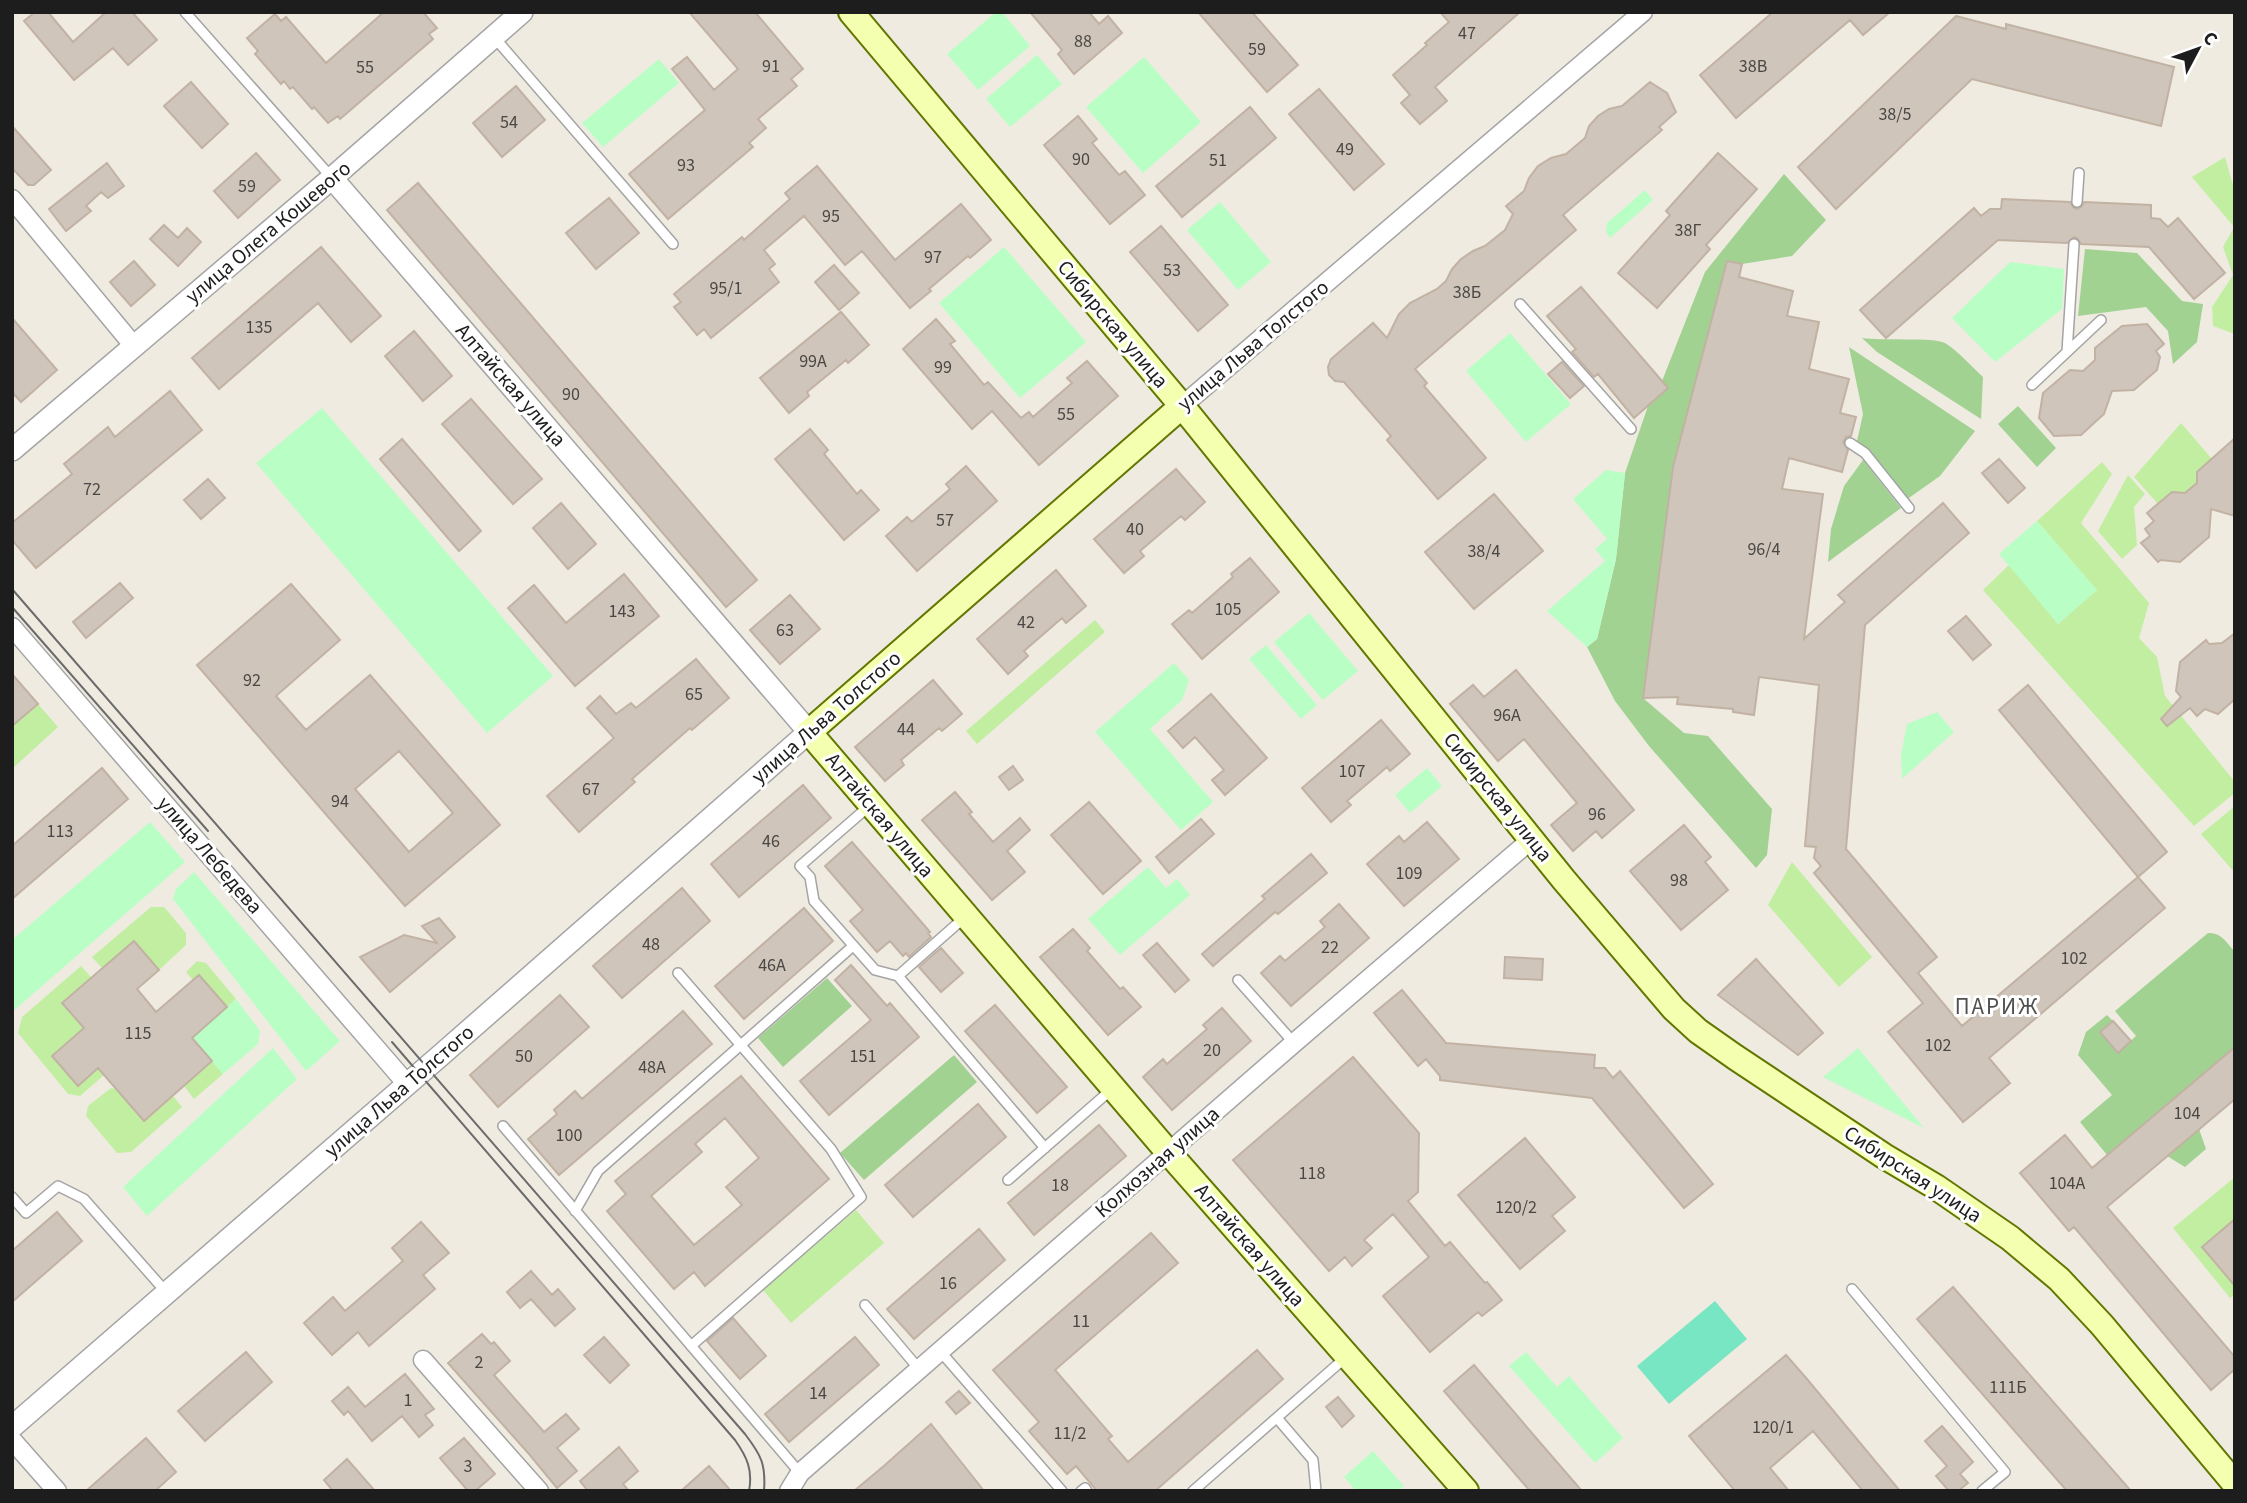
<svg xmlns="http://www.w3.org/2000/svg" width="2247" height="1503" font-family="'Source Sans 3',sans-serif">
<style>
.grass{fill:#c2eea2}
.forest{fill:#a1d292}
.park{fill:#b9fec4}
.pitch{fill:#78e6c3}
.building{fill:#cfc5ba;stroke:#c2b2a3;stroke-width:2;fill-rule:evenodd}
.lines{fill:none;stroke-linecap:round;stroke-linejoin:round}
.service-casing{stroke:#a4a4a4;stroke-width:12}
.minor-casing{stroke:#a4a4a4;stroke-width:21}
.tertiary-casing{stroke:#a4a4a4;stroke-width:24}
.secondary-casing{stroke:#627700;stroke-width:28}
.service{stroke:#fff;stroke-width:9}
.minor{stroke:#fff;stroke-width:18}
.tertiary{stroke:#fff;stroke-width:21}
.secondary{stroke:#f5ffb0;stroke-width:24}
.tram{stroke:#6b6b6b;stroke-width:2}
.labels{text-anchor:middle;stroke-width:6;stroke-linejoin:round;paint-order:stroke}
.number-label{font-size:18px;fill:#4a4744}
.street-label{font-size:21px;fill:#1d1d1d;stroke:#fff}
.neighbourhood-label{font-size:23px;letter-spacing:2px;fill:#505050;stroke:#fff}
</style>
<rect width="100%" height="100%" fill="#efebe1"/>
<!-- grass -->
<path class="grass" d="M2225,157L2235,192V334L2213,326L2212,307L2233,275L2223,247L2234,227L2192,177Z
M2181,423L2212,459L2197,472V483L2185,493L2158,504L2134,477Z
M2102,462L2112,474L2081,523L2149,603L2139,638L2157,657L2165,696L2235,782V793L2194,826L1983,590L2009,565L2058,624L2097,590L2037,521Z
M2128,475L2145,494L2134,507L2137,545L2122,559L2098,531Z
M1095,620L1105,632L977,744L966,731Z
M38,704L58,727L12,769V726Z
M2235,806V873L2201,834Z
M1792,862L1872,957L1839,987L1768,905Z
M151,907H164L186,933V945L159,970L103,969L92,957Z
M197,961L206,963L236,999L227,1007L199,975L193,980L186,972Z
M81,966L91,977L62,1003L84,1028L52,1056L109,1059L111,1069L80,1096L68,1094L18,1033L22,1017Z
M212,1061L223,1074L194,1099L184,1086Z
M111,1088L116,1089L144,1120L173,1096L182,1107L131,1152L117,1153L86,1116L88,1106Z
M2235,1177V1294L2230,1298L2173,1228Z
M856,1210L884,1243L791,1323L763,1290Z"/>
<!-- forest -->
<path class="forest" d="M1784,174L1826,220L1792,256L1742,264L1727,262L1673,467L1643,698L1684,733L1708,736L1772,809L1767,855L1756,868L1649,746L1615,701L1587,647L1597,639L1616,559L1625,473L1648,406L1668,388L1662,381L1705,272Z
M2085,249L2137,253L2182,301L2203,304L2197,342L2173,364L2168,331L2146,307L2078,316Z
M1862,338C1880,341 1934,337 1945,343C1959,352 1971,366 1983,377L1981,419L1877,352Z
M1849,347L1975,431L1940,476L1906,500L1857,441L1863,414Z
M2018,406L2056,448L2037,467L1998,424Z
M1863,460L1901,508L1828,562L1831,529L1844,486Z
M2208,933C2221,932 2227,943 2235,952V1047L2107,1155L2080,1122L2112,1095L2078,1055L2086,1032L2107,1015L2113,1021L2100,1032L2118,1052L2136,1036L2115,1011Z
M827,978L852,1006L783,1067L758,1038Z
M954,1055L977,1082L864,1180L840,1153Z
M2199,1129L2206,1149L2185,1167L2167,1156Z"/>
<!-- park -->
<path class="park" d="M996,12H1002L1030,46L978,90L947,54Z
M1037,55L1062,84L1010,127L986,99Z
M1144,57L1201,122L1143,173L1086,107Z
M659,59L679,83L603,147L582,123Z
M1645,190L1653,200L1610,238L1606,232L1607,223Z
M1220,202L1271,262L1238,290L1187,230Z
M1004,247L1086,342L1020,398L939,303Z
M2010,262L2064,269L2062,309L1995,362L1952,318Z
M1510,333L1571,404L1526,442L1466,371Z
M322,408L553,676L487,733L256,463Z
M1606,470L1625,473L1616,559L1597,639L1587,647L1547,611L1605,561L1595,549L1607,539L1573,499Z
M2037,521L2097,590L2058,624L1999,554Z
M1309,613L1358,671L1323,700L1274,642Z
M1266,645L1317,705L1301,719L1249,659Z
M1174,663L1189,680L1182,700L1150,729L1213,802L1181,830L1095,732Z
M1937,712L1954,732L1902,779L1901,755L1907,724Z
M1427,768L1442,786L1410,813L1395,795Z
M150,822L185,862L12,1012V940Z
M1148,867L1166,888L1177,879L1190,895L1120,955L1088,919Z
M194,872L340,1041L306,1071L173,899L176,889Z
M236,999L260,1031L258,1044L223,1074L192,1038Z
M273,1048L297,1079L147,1216L123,1187Z
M1858,1048L1924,1128L1823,1077Z
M1526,1352L1557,1387L1569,1376L1623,1438L1595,1463L1509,1366Z
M1373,1451L1404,1486L1398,1491H1356L1344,1477Z"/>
<!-- pitch -->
<path class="pitch" d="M1715,1301L1747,1339L1669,1404L1637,1366Z"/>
<!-- building -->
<path class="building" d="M35,12H48L73,42L106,12H132L157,40L128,65L113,48L74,80L24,21Z
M384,12H423L437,28L429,34L433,39L340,119L338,116L328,123L314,107L312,109L293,87L290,89L284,81L281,84L255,54L258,51L247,38L275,14L281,21L286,17L326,63Z
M689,12H755L803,69L791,79L797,86L758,119L766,128L749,143L753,147L668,219L629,174L705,110L672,69L687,57L714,90L738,69Z
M1030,12H1089L1099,24L1108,16L1122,33L1074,74L1058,54L1062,50Z
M1198,12H1252L1298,65L1267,92Z
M1440,12H1520L1435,87L1447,101L1420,124L1401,103L1410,95L1393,75L1427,45L1425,43L1449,22Z
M1773,12H1890L1863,35L1850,20L1736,118L1700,75Z
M1956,16L2006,29V24L2174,67L2161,126L1972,79L1836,209L1798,167Z
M191,82L228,124L202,148L164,106Z
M1650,82L1667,93L1676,112L1659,127L1662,130L1563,215L1576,230L1415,369L1427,383L1424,386L1486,458L1438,499L1387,440L1391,436L1344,382L1335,381L1329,375L1328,367L1331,359L1373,323L1387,338L1399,314L1410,303L1437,289L1446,281L1452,269L1461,259L1473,251L1485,246L1505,230L1513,214L1506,206L1524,191L1529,178L1538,166L1551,158L1566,154L1585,138L1589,126L1598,116L1609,109L1622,106Z
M516,86L545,120L502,157L473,123Z
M1319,89L1384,164L1354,190L1289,114Z
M1250,107L1276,138L1182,217L1156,186Z
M1078,116L1097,139L1092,143L1119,175L1125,171L1145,195L1110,224L1044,145Z
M12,126L51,170L34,185H28L12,168Z
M256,153L280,180L238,218L214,191Z
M1718,153L1757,189L1706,245L1710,249L1657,308L1618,273L1670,215L1666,211Z
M107,163L124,186L108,198L101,192L86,206L91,211L66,231L49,209Z
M817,166L895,260L961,204L991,240L970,258L968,256L929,289L931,291L910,308L862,251L845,265L804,216L764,250L775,264L769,269L779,282L711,338L704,329L697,335L674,307L681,302L674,294L742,237L744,240L790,199L785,193Z
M418,183L757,580L726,607L387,210Z
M609,198L639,233L596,269L566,233Z
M2002,199L2070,202L2073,207L2077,209L2082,206L2084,202L2151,205V218L2160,219L2168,227L2178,218L2225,273L2194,299L2149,247L2081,244L2078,239L2074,237L2067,243L1998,240L1886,338L1860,310L1974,208L1981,216L1990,209H2001Z
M164,225L178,238L187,228L201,242L178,266L150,239Z
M1161,226L1228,305L1198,331L1130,252Z
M321,247L381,316L351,342L318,303L219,389L192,358Z
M134,261L155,285L131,306L110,282Z
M1727,261L1742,264L1739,277L1793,291L1787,316L1819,322L1809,369L1849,379L1840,413L1856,417L1851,436L1846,437L1843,442L1848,450L1842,472L1789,458L1782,489L1823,494L1804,639L1845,602L1838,595L1943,503L1969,533L1865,625L1846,849L1937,957L1918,973L1962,1026L2138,877L2165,908L1989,1058L2010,1083L1963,1122L1888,1032L1923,1003L1814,873L1821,866L1814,858L1816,847L1805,846L1819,685L1759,677L1754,715L1733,712V709L1677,704L1678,697L1643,698L1673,467Z
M834,265L859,293L839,310L815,282Z
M1581,287L1668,388L1634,418L1598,374L1594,377L1572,352L1576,349L1547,316Z
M841,312L869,345L848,363L846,360L807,392L809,396L789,413L760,378Z
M12,318L57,370L21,402L12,392Z
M936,319L955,341L950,344L984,385L988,382L1021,418L1029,412L1033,417L1072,383L1067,378L1087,361L1118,396L1039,465L992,411L972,429L903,349Z
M2147,324L2164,344L2156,351L2160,357L2157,370L2134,390L2112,391L2104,414L2081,435L2054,436L2039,418L2043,393L2070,370L2083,371L2095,360V348L2122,326Z
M414,331L452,376L423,401L385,356Z
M1562,362L1584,386L1570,398L1548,374Z
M170,391L202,430L36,568L12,540V523L72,474L64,464L108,427L115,437Z
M471,399L542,479L513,504L442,424Z
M810,429L828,450L824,454L857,494L861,490L879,510L844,540L775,459Z
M2235,438V516L2211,509L2209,537L2180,562L2161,560L2158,562L2141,543L2150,536L2145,529L2154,521L2147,513L2172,492L2185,493L2197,483V472Z
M402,439L481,531L459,551L380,459Z
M1999,459L2025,488L2008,503L1982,473Z
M966,466L997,501L917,571L886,536L907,517L912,522L950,489L946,484Z
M1176,469L1205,502L1185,520L1181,516L1140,551L1144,556L1124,573L1094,539Z
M208,479L225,498L201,519L184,500Z
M1494,494L1543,551L1474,609L1425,552Z
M561,503L596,544L568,569L533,528Z
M1250,558L1279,592L1202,659L1172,624L1189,610L1192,613L1233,577L1231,574Z
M1056,570L1086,606L1066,623L1062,618L1024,651L1028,656L1008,674L977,639Z
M624,574L659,616L575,686L508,608L534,585L566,623Z
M120,583L133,598L86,638L73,622Z
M291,584L340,640L276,696L306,730L370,675L500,825L405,906L197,665ZM399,751L453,813L409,852L355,789Z
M790,595L820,629L780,664L750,630Z
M1966,616L1991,645L1973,660L1948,631Z
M2235,633V699L2218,714L2205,709L2197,716L2190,708L2167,726L2161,719L2181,697L2176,691L2180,662L2206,640L2209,644L2222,643Z
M696,659L729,698L692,730L690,728L632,779L635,782L579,832L547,796L614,738L587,708L600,696L616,714L631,703L636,708Z
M1516,670L1634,810L1602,838L1596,831L1573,851L1551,825L1577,803L1524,739L1498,761L1450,704L1473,685L1484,697Z
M12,674L38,704L12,726Z
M933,680L962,714L942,731L939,728L901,760L904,765L885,781L855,747Z
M2028,685L2167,852L2138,877L1999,710Z
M1211,694L1267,758L1225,795L1212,780L1224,770L1195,737L1183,748L1168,731Z
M1381,720L1410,754L1390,771L1387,767L1347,801L1351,805L1331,822L1302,788Z
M1013,766L1023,780L1009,790L999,777Z
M102,768L128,799L12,899V846Z
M803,785L831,818L739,897L711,864Z
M955,792L972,812L969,814L993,842L1020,818L1030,830L1007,851L1025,872L992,900L922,820Z
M1089,802L1141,861L1103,894L1051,835Z
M1201,819L1214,834L1169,873L1156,857Z
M1427,822L1459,859L1404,906L1367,864L1399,836L1404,842Z
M1684,825L1711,857L1705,862L1728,890L1681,930L1630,871Z
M852,842L930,932L928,933L931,937L909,957L906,953L903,956L890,941L877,952L850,921L863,910L825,866Z
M1311,854L1327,873L1278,914L1275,912L1213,966L1202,954L1265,899L1262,896Z
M682,888L710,921L622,998L593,966Z
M1339,904L1369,938L1291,1006L1261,973L1280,956L1285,961L1325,927L1320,921Z
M804,908L833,941L744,1019L715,986Z
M439,918L455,937L390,992L360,957L404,935L437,943L422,926Z
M1073,929L1090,948L1087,951L1120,989L1123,987L1141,1007L1108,1035L1040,957Z
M134,941L159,970L137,989L156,1012L199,975L227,1007L192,1038L212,1061L144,1121L98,1068L78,1086L52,1056L84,1028L62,1003Z
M1157,943L1189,980L1175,992L1143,955Z
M941,948L963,973L941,992L919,967Z
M1505,957L1543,959L1542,980L1504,978Z
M1756,959L1823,1033L1798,1055L1718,995Z
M851,965L887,1006L890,1003L919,1037L829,1115L800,1081L871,1020L835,980Z
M1402,990L1446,1043L1595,1055L1594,1068H1605L1613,1078L1620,1071L1713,1184L1684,1208L1592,1098L1440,1080V1076L1426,1059L1418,1066L1374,1013Z
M560,995L589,1027L498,1107L470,1075Z
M995,1005L1067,1087L1037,1113L965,1031Z
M1222,1008L1251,1041L1172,1110L1143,1077L1163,1059L1167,1064L1207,1029L1203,1025Z
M683,1011L712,1044L559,1175L528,1139L557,1114L554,1110L575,1091L582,1099Z
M2113,1021L2131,1041L2118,1053L2100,1032Z
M2235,1047V1099L2107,1207L2235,1357V1369L2211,1390L2074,1227L2069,1231L2020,1173L2065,1135L2092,1168Z
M1353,1057L1419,1133L1418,1192L1408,1201L1445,1246L1450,1242L1485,1283L1487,1282L1502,1300L1482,1316L1478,1312L1430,1352L1383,1296L1429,1257L1393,1214L1364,1240L1372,1248L1352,1266L1345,1257L1329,1271L1233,1160Z
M741,1076L829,1179L705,1286L694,1272L674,1289L607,1211L626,1194L615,1181ZM725,1118L759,1158L726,1187L742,1205L694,1245L651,1196L702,1152L695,1144Z
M978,1104L1006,1137L913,1217L885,1185Z
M1099,1125L1126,1156L1034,1235L1008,1203Z
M1525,1138L1575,1197L1552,1216L1565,1231L1520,1269L1458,1195Z
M57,1212L82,1241L12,1302V1251Z
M2235,1219V1286L2202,1247Z
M421,1222L449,1253L423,1275L435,1289L369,1346L358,1332L332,1355L304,1323L333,1297L345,1311L403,1261L392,1248Z
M979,1229L1005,1260L914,1339L887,1309Z
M1151,1233L1178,1263L1055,1370L1112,1436L1108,1439L1128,1462L1257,1350L1283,1379L1155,1491H1097L1076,1466L1067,1474L1029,1431L1039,1422L993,1370Z
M531,1271L552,1295L558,1289L575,1309L555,1326L531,1299L520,1308L507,1292Z
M1953,1287L1960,1295L2131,1491H2067L1917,1319Z
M733,1318L766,1356L740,1379L707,1341Z
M482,1334L491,1344L494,1342L510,1361L494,1375L544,1432L566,1414L579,1429L557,1448L577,1471L557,1488L529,1454L448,1363Z
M604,1337L629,1365L610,1383L584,1355Z
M855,1337L879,1365L789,1442L765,1414Z
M246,1352L272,1382L205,1441L178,1411Z
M1786,1355L1807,1379L1900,1491H1863L1813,1431L1770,1468L1789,1491H1735L1689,1436Z
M1474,1365L1543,1446L1582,1491H1530L1444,1391Z
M405,1374L434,1409L425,1415L433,1425L419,1437L402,1416L372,1441L348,1411L344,1415L332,1401L348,1387L365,1407Z
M959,1391L970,1403L956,1414L946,1402Z
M1338,1397L1354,1416L1342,1427L1326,1407Z
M931,1424L984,1491H854L885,1465Z
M1942,1426L1973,1462L1960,1474L1968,1483L1958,1491H1949L1936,1476L1947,1466L1925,1441Z
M146,1438L176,1472L155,1491H86Z
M464,1438L495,1474L475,1491H468L440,1458Z
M619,1447L638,1471L623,1484L629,1491H588L580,1481Z
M347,1459L375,1491H333L324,1480Z
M709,1466L731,1491H681Z"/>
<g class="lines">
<defs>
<path id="service" d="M185,12L332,178
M494,37L673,244
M2077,202L2079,173
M1520,304L1631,429
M2067,352L2101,320
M2032,385L2067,352L2074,244
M1850,443L1865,453L1909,508
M868,807L800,866L810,877L814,901L875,970L898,976L1045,1148
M678,973L831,1149L861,1197L691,1346
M898,976L965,917
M1238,980L1294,1043
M503,1126L800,1473
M1008,1180L1112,1089
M12,1197L26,1213L58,1186L84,1199L166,1292
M575,1211L598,1171L853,946
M1852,1289L2005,1472L1982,1491
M865,1305L919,1369
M940,1351L1062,1491
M1277,1418L1313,1460L1316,1491
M1081,1491L1085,1488L1087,1491
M1193,1491L1345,1358"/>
<path id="minor" d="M12,199L134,346
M1182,406L1643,12
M12,627L407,1084
M423,1360L539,1491
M12,1440L57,1491
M789,1491L800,1473L1294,1043L1532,839"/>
<path id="tertiary" d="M12,450L332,178L522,12
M12,1427L441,1055L809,732L332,178"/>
<path id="secondary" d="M851,12L1182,406L1564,880L1674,1009L1698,1031L1735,1057L1884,1156L1936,1187L2010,1238L2059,1279L2102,1325L2235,1484
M1182,406L809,732L1168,1152L1466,1491"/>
</defs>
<!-- service casing -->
<use href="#service" class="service-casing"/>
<!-- minor casing -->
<use href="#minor" class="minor-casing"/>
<!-- tertiary casing -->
<use href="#tertiary" class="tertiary-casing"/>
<!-- secondary casing -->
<use href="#secondary" class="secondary-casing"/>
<!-- service -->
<use href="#service" class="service"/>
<!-- minor -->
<use href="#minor" class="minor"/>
<!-- tertiary -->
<use href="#tertiary" class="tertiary"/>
<!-- secondary -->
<use href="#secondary" class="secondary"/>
<!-- tram -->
<path class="tram" d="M12,589L745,1434C761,1455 766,1464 764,1491
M12,607L208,831
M392,1042L735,1440C747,1457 753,1470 749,1491"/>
</g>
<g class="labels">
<!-- number labels -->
<g class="number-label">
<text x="1467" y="39">47</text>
<text x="1083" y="47">88</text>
<text x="1257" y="55">59</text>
<text x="771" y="72">91</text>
<text x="1753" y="72">38В</text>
<text x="365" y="73">55</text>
<text x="1895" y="120">38/5</text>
<text x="509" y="128">54</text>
<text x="1345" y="155">49</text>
<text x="1081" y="165">90</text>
<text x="1218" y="166">51</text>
<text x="686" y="171">93</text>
<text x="247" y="192">59</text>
<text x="831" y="222">95</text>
<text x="1688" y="236">38Г</text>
<text x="933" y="263">97</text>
<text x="1172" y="276">53</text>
<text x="726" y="294">95/1</text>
<text x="1467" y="298">38Б</text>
<text x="259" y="333">135</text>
<text x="813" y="367">99А</text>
<text x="943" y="373">99</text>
<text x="571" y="400">90</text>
<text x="1066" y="420">55</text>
<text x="92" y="495">72</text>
<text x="945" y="526">57</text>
<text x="1135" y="535">40</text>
<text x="1764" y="555">96/4</text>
<text x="1484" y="557">38/4</text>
<text x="1228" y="615">105</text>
<text x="622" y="617">143</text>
<text x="1026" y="628">42</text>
<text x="785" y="636">63</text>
<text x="252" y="686">92</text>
<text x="694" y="700">65</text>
<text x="1507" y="721">96А</text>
<text x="906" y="735">44</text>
<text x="1352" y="777">107</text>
<text x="591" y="795">67</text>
<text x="340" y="807">94</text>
<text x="1597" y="820">96</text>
<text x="60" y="837">113</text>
<text x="771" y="847">46</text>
<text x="1409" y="879">109</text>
<text x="1679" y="886">98</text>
<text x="651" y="950">48</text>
<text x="1330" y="953">22</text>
<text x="2074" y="964">102</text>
<text x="772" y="971">46А</text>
<text x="138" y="1039">115</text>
<text x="1938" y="1051">102</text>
<text x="1212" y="1056">20</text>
<text x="524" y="1062">50</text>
<text x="863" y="1062">151</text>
<text x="652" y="1073">48А</text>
<text x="2187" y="1119">104</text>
<text x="569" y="1141">100</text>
<text x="1312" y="1179">118</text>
<text x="2067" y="1189">104А</text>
<text x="1060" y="1191">18</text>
<text x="1516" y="1213">120/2</text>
<text x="948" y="1289">16</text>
<text x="1081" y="1327">11</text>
<text x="479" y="1368">2</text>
<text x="2008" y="1393">111Б</text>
<text x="818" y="1399">14</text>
<text x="408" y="1406">1</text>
<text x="1773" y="1433">120/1</text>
<text x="1070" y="1439">11/2</text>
<text x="468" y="1472">3</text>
</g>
<!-- street labels -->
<g class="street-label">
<text transform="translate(268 232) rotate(-40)" y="7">улица Олега Кошевого</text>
<text transform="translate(1113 324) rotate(50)" y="7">Сибирская улица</text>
<text transform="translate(1253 345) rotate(-40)" y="7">улица Льва Толстого</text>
<text transform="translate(511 385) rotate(49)" y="7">Алтайская улица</text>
<text transform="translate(826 717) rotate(-41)" y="7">улица Льва Толстого</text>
<text transform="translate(1498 797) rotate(51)" y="7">Сибирская улица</text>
<text transform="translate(880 815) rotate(50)" y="7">Алтайская улица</text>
<text transform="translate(210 855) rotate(49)" y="7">улица Лебедева</text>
<text transform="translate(399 1091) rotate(-41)" y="7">улица Льва Толстого</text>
<text transform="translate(1157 1162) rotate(-41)" y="7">Колхозная улица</text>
<text transform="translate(1913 1174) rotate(33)" y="7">Сибирская улица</text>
<text transform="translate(1250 1245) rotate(49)" y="7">Алтайская улица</text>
</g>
<!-- neighbourhood labels -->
<g class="neighbourhood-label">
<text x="1997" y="1014">ПАРИЖ</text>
</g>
</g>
<!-- border -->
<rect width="2247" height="1503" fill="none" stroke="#1d1d1d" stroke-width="28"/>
<!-- north arrow -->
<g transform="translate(2198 49) rotate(49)" stroke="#ffffff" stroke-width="5" paint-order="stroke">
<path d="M0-5L12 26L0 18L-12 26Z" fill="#1d1d1d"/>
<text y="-10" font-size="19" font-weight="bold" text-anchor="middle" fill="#1d1d1d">С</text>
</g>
</svg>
